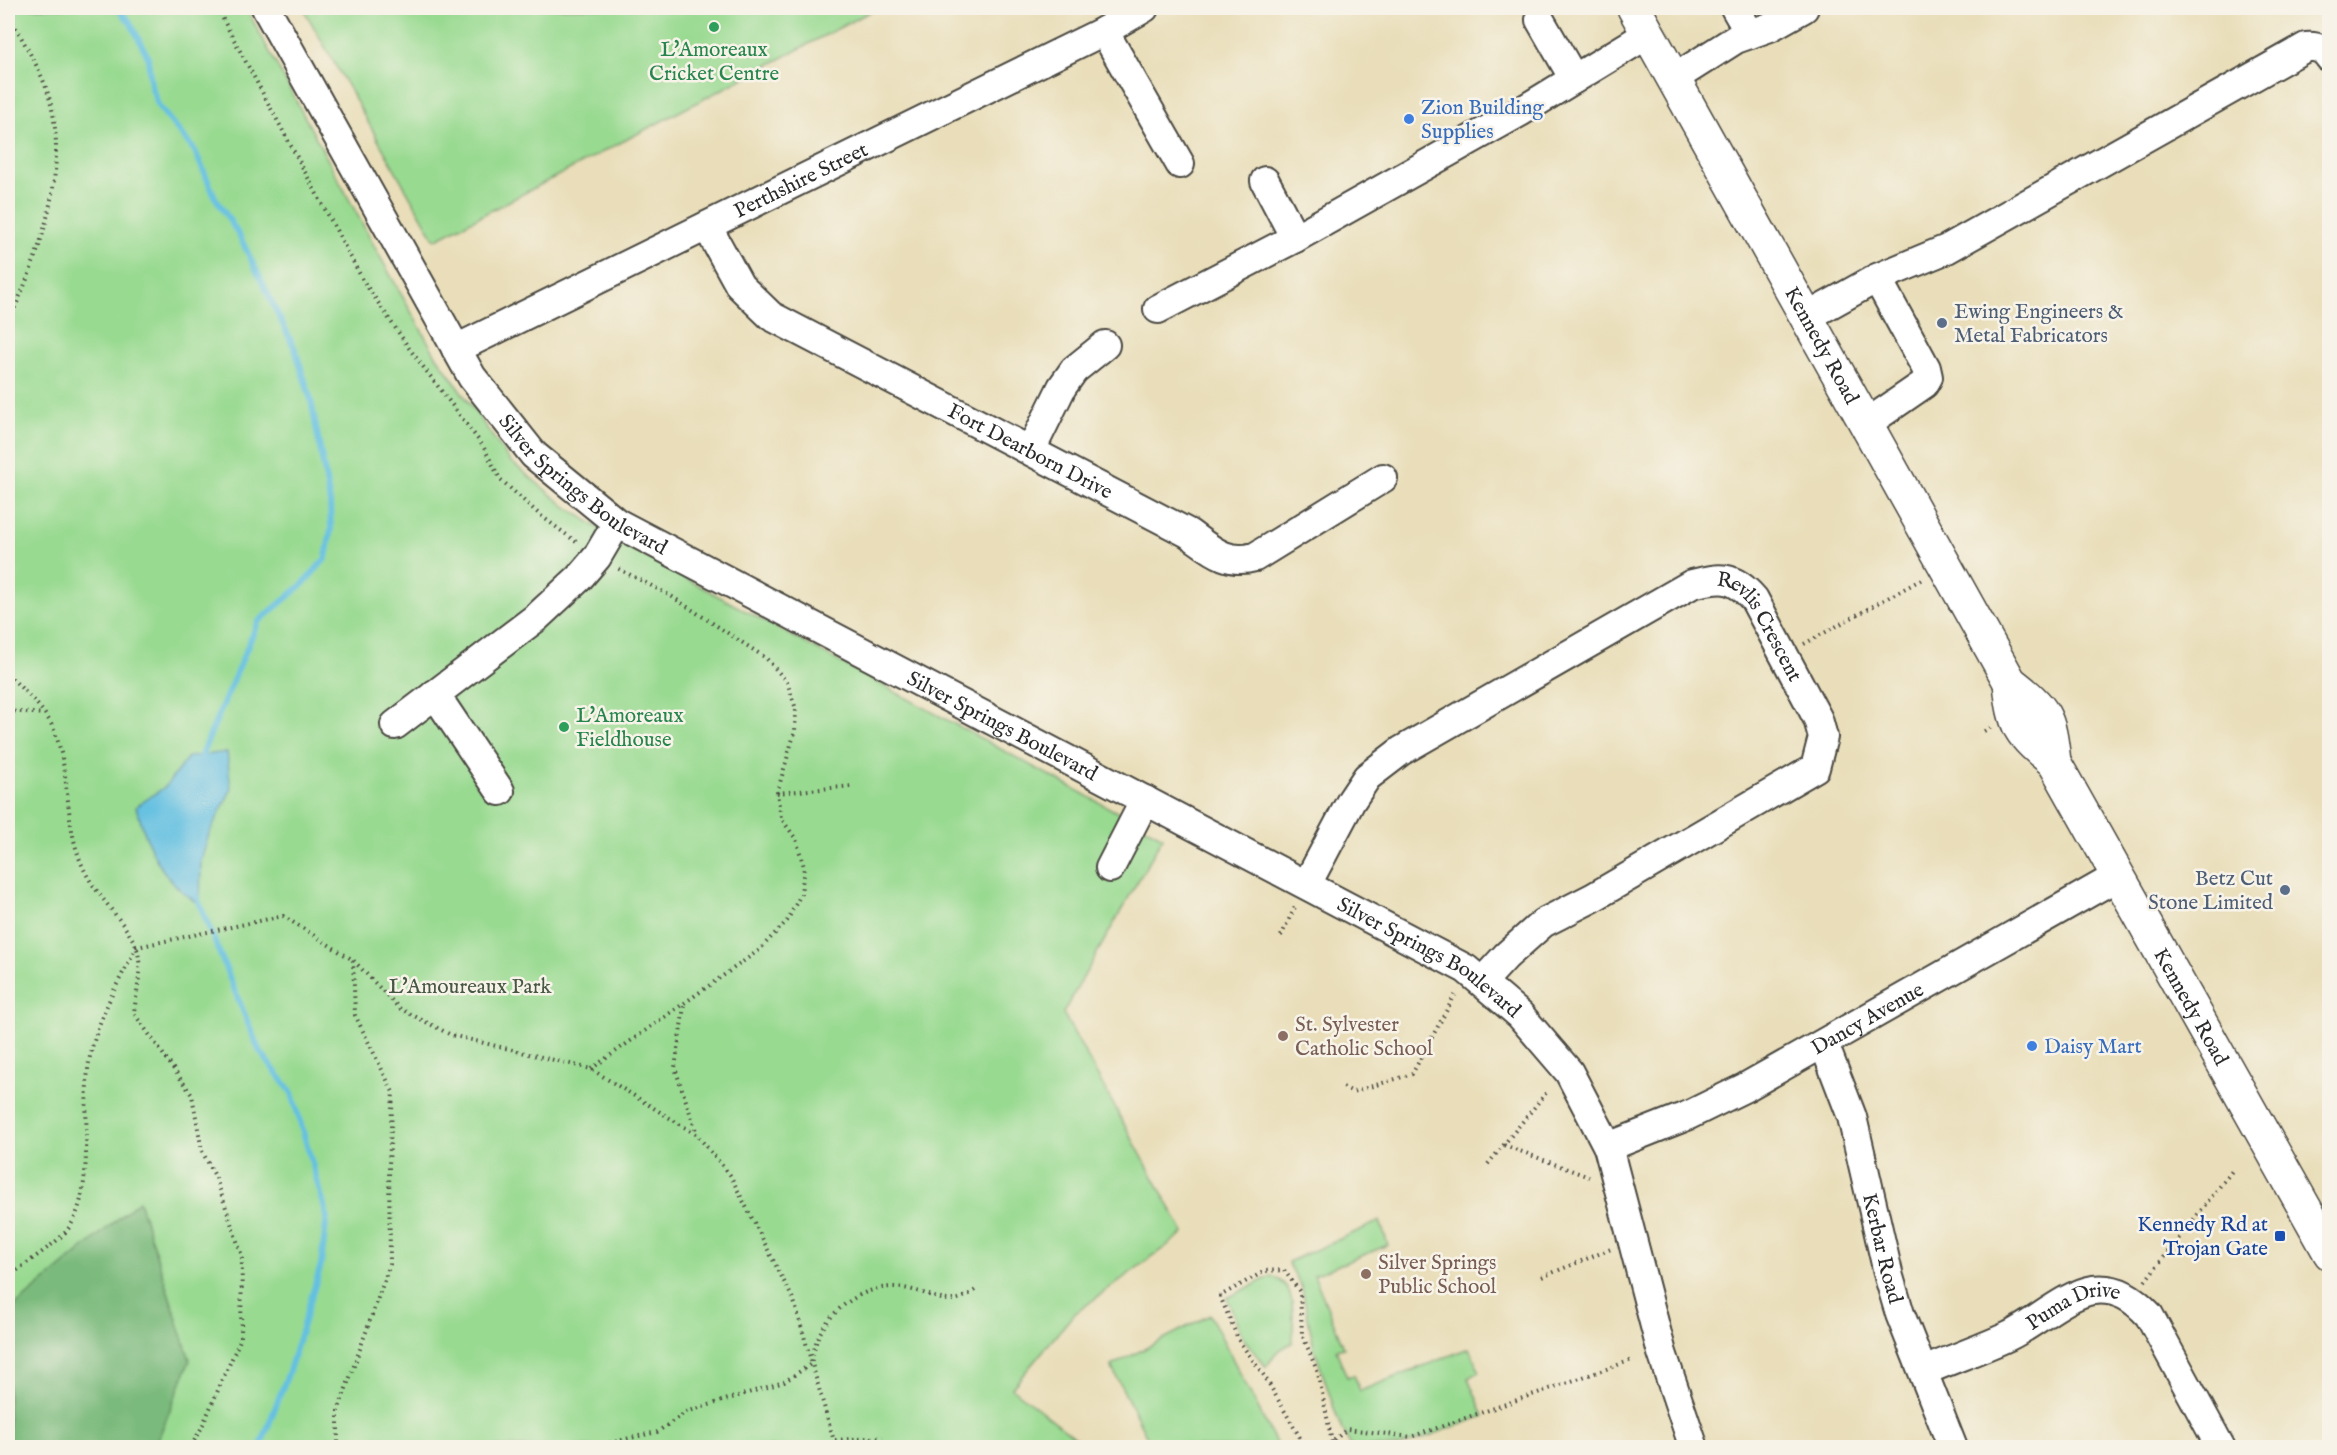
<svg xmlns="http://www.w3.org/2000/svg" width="2337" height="1455" font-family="'IM FELL English',serif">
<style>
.green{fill:#99da91;stroke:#62825e;stroke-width:1.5}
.forest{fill:#7aba7b;stroke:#527253;stroke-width:1.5}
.water{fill:#63c0e1;stroke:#477686;stroke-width:1.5}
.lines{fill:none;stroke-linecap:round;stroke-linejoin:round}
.stream{stroke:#63c0e1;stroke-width:6}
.minor-casing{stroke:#484640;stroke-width:32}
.major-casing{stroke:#484640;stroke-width:36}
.path{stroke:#484640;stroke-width:4;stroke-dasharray:1.5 4.5;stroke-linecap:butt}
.minor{stroke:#fff;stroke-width:28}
.major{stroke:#fff;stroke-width:33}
.leisure-dot{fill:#2e9e5b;stroke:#f7f3e8;stroke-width:2}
.shop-dot{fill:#3f7fe0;stroke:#f7f3e8;stroke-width:2}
.service-dot{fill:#5c6f8a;stroke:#f7f3e8;stroke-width:2}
.education-dot{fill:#8d6e63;stroke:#f7f3e8;stroke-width:2}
.transit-dot{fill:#1a4fb4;stroke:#f7f3e8;stroke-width:2}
.labels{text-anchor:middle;stroke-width:5;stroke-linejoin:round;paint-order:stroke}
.leisure-label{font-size:21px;fill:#27864d;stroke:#f7f3e8}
.shop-label{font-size:21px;fill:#366cbe;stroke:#f7f3e8;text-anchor:start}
.street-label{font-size:21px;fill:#2b2b2b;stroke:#f7f3e8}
.service-label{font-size:21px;fill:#4e5e75;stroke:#f7f3e8;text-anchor:start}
.park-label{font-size:21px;fill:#465744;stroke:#f7f3e8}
.education-label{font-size:21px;fill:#785e54;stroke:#f7f3e8;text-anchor:start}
.transit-label{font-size:21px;fill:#164399;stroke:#f7f3e8;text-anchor:end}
</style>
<rect width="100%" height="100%" fill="#f7f3e8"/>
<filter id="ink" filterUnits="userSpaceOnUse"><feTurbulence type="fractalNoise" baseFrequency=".0167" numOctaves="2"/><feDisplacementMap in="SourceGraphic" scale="12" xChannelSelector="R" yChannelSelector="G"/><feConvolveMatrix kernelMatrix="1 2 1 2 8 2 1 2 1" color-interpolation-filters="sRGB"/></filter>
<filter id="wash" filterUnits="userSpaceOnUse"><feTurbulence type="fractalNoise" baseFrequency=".008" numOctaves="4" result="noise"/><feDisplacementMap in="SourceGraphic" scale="24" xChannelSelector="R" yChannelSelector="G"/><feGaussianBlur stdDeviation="1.35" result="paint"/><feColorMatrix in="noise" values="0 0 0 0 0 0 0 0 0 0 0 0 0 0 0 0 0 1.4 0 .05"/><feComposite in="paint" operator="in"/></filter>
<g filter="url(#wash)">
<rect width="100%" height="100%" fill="#e9deb9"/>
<!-- green -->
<path class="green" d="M8,8H246L378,253L435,354L509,460L565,506L624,545L1163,837L1063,1013L1184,1233L1073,1315L1012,1388L1087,1447H8Z
M303,8H877L435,240Z
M1380,1221L1388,1245L1314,1275L1344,1348L1336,1350L1347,1377L1354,1375L1360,1391L1469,1348L1480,1372L1468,1378L1484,1416L1398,1447H1351L1337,1417L1314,1348L1302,1288L1288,1262Z
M1271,1276C1299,1285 1292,1317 1293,1342L1278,1351L1266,1367L1243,1338L1227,1298Z
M1210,1315L1278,1447H1152L1111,1366Z"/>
<!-- forest -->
<path class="forest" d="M139,1201L190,1360L155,1447H8V1312Z"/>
<!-- water -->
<path class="water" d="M227,752L231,790L209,834L201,861L200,905C159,878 150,851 136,807L166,786L188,757Z"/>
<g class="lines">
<!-- stream -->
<path class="stream" d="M117,8L130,22L148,57L151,86L159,107L195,151L215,197L240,237L295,349L311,400L330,502L331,529L326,558L303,584L258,622L199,761
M197,898L259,1050L292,1093L327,1216L321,1265L289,1371L260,1448"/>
</g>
</g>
<g filter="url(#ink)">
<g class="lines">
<defs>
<g id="minor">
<path id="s1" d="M266,8L472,377L534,455L617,523L1466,969L1520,1015L1569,1072L1608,1147L1662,1353L1694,1448"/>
<path d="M1735,8L1750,34"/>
<path d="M1540,20L1574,79"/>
<path d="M1104,31L1180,164"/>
<path d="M1673,79L1736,39L1770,27L1804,8"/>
<path d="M1265,181L1295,238"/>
<path id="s2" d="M707,226L740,286L771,316L1188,533C1211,549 1226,565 1255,557L1383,478"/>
<path d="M1877,278L1947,249L2306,47C2317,46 2324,49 2330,58"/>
<path d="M1158,309L1295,238L1520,112L1648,34"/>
<path d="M1807,317L1877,278L1926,368L1928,377L1924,384L1866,424"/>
<path id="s3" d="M456,349L1104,31L1144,8"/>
<path d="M1031,450L1062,387L1074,370L1105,345"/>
<path d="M435,694L500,791"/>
<path d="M395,725L537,617L579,578L597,557L617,523"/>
<path d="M1110,868L1145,800"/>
<path id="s4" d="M1307,884L1351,801L1367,777L1401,751L1692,584C1721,577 1733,575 1754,599L1818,719L1823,737L1815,768L1592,898L1543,923L1506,956L1483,981"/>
<path id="s5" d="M1824,1044L1852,1117L1889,1277L1900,1314L1953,1448"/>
<path id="s6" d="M1608,1147L1689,1115L1746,1087L2118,876"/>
<path id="s7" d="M1924,1371C1952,1359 1981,1349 2009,1336C2034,1324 2067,1294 2093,1290C2118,1287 2134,1299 2149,1315L2221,1448"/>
</g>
<g id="major">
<path id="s8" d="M1634,8L2010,682C2046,710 2049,716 2054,762"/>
<path id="s9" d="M2010,682C2014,727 2019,733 2054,762L2330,1253"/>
</g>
</defs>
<!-- minor casing -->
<use href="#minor" class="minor-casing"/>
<!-- major casing -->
<use href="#major" class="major-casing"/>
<!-- path -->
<path class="path" d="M217,8L364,282L409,348L483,446L500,479L540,515L579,544
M8,11C18,34 33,56 43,80C75,156 42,252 8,322
M1804,644L1924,578
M8,674C23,691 46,709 54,730C73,778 62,832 88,877C100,899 130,928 137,949C143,969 136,993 134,1013L192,1095L202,1151L216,1178L242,1256L241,1338L201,1429L190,1448
M8,711L44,714
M1984,731L1992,727
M777,793L853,786
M1281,936L1296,905
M684,1006L675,1068L697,1134
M591,1069L758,951L787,921L801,894L804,867L796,839L781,818L777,793L795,731L796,709L787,682L766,658L671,596L615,567
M1343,1087L1353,1092L1412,1074L1455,995
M1504,1145L1589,1177
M1488,1164L1546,1093
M1542,1277L1611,1249
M8,1278C23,1264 57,1244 68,1229C98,1189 79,1100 91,1052C100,1015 118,981 137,947L283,916L353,960L399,1008L451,1035L591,1069L697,1135L730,1175L794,1301L836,1448
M2145,1281L2232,1171
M835,1440L883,1437
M338,1448V1411L390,1264L389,1164L393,1092L355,1015L353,960
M586,1448L657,1432L686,1412L784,1382L811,1364C813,1355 815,1345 818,1337C834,1304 872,1280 909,1289C940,1296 948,1310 977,1289
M1306,1448L1265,1377L1239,1341L1220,1296L1265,1271L1284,1270L1300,1292L1302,1334L1318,1373L1332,1442
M1325,1448L1347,1429L1411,1437L1632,1360"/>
<!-- minor -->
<use href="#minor" class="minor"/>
<!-- major -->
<use href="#major" class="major"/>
</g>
</g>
<!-- markers -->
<g class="leisure-dot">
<circle cx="714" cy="27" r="6"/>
<circle cx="564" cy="727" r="6"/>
</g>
<g class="shop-dot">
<circle cx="1409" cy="119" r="6"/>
<circle cx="2032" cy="1046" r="6"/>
</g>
<g class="service-dot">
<circle cx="1942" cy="323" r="6"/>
<circle cx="2285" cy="890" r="6"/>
</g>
<g class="education-dot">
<circle cx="1283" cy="1036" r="6"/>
<circle cx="1366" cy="1274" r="6"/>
</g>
<rect class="transit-dot" x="2274" y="1230" width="12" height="12" rx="3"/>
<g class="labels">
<!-- leisure labels -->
<g class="leisure-label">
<text x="714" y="56">L'Amoreaux<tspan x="714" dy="24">Cricket Centre</tspan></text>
<text x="576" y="722" text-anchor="start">L'Amoreaux<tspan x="576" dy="24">Fieldhouse</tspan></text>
</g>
<!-- shop labels -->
<g class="shop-label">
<text x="1421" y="114">Zion Building<tspan x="1421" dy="24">Supplies</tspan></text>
<text x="2044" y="1053">Daisy Mart</text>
</g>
<!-- street labels -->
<g class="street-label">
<text dy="7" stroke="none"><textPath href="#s3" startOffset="384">Perthshire Street</textPath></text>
<text dy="7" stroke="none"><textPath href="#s8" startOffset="386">Kennedy Road</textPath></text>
<text dy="7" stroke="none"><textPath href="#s2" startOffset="404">Fort Dearborn Drive</textPath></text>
<text dy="7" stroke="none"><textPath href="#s1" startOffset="579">Silver Springs Boulevard</textPath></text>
<text dy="7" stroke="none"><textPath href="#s4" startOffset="594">Revlis Crescent</textPath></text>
<text dy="7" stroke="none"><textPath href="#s1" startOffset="1065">Silver Springs Boulevard</textPath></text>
<text dy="7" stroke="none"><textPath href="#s1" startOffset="1551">Silver Springs Boulevard</textPath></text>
<text dy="7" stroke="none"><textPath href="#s9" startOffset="376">Kennedy Road</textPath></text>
<text dy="7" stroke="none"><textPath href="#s6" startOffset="290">Dancy Avenue</textPath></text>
<text dy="7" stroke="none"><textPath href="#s5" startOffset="213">Kerbar Road</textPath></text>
<text dy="7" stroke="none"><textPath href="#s7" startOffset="165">Puma Drive</textPath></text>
</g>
<!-- service labels -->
<g class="service-label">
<text x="1954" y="318">Ewing Engineers &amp;<tspan x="1954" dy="24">Metal Fabricators</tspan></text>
<text x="2273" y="885" text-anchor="end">Betz Cut<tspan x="2273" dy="24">Stone Limited</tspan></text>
</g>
<!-- park labels -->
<g class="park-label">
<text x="470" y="993">L'Amoureaux Park</text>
</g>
<!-- education labels -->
<g class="education-label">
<text x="1295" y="1031">St. Sylvester<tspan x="1295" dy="24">Catholic School</tspan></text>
<text x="1378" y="1269">Silver Springs<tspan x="1378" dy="24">Public School</tspan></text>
</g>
<!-- transit labels -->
<g class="transit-label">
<text x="2268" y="1231">Kennedy Rd at<tspan x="2268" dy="24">Trojan Gate</tspan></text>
</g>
</g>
<!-- margin -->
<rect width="2337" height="1455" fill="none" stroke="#f7f3e8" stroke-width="30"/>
</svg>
